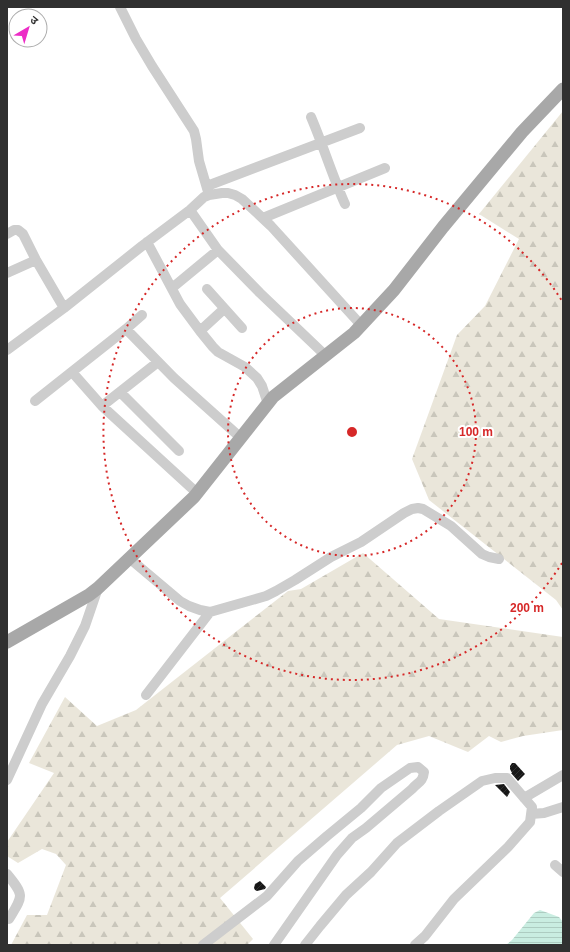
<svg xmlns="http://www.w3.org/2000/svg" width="570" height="952" font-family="Helvetica,'Noto Sans Devanagari',sans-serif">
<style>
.forest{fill:url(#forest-firs)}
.water{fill:url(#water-rules)}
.building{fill:url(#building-hatch)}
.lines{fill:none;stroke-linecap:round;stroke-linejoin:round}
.minor{stroke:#cdcdcd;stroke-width:10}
.major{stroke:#a8a8a8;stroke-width:13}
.ring{fill:none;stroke:#d62828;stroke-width:2;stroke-dasharray:2 4}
.centre{fill:#d62828;stroke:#fff;stroke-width:2}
.ring-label{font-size:12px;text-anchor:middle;font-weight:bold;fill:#d62828;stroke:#fff;stroke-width:4;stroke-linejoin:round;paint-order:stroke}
</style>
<defs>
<pattern id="forest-firs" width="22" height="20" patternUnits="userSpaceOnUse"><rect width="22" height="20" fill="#eae6da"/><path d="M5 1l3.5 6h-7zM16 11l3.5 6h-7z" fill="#c9c6bb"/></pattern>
<pattern id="water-rules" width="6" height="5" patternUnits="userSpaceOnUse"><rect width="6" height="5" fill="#c9ede1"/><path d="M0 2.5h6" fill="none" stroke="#adccc1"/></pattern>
<pattern id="building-hatch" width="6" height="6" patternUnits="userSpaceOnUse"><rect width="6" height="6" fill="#171717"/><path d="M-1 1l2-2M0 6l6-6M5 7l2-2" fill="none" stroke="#303030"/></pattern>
</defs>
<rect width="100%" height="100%" fill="#fff"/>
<!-- forest -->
<path class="forest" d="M563,111V610L556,600L429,500L412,459L457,335L485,306L519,239L479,214Z
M363,553L439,619L563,637V730L523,736L501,742L489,736L468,752L429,736L397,745L220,898L253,939L247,945H11L27,915H47L66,865L56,854L42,849L18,863L7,856V842L54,773L29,763L65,697L97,726L136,710L288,591L301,589Z"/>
<!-- water -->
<path class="water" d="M540,910L559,917L563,922V945H506L512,940L534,913Z"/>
<!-- building -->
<path class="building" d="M512,763H515L525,774L518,781L511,773H512L510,769V766Z
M504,784L510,792L507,797L495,785Z
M260,881L266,887L265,889L257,891L255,890L254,888L255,884Z"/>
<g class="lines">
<!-- minor -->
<path class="minor" d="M120,7L136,39L152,66L194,131L196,139L199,161L209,195
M311,117C323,145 332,175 345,204
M207,186L360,128
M190,210L218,250L260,293L325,355
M263,218L385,168
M7,234L14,230H18L23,234L36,260L64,308
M147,242L180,304L200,331L213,347L218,352L245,367L257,378L262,386L268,404
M7,273L36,260
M172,288L218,250
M207,289L242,328
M126,329L174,378L241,438
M200,331L224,309
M7,350L64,308L142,246L190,210L204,197L209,195L222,193H228L235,195L242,199L271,226L361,325
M72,372L102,406L197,493
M120,392L179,451
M35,401L126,329L142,315
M102,406L158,362
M129,558L180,601L189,606L200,610L210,612L266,596L276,591L295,580L331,557L361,542L404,513L412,509L418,508L423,509L451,526L482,554L489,557L499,559
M146,695L210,612
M7,780L42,704L70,656L85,626L98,588
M524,798L563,775
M531,814L544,813L563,807
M555,865L563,872
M7,874C25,896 23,896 9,919
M203,945L267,896L298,861L327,836L361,808L381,788L410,768L418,767L424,772C423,782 418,782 412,789L366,828L352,838L337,855L274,945
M305,945L320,926L346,895L371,872L397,843L439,811L482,781L495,778H507L532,807L530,822L508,847L454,899L425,936L415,945"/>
<!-- major -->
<path class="major" d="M7,642L89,595L98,588L194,497L273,397L354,333L394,290L443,227L522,132L563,89"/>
</g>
<!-- distance rings -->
<g class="ring">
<circle cx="352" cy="432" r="124"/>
<path d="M562 563A248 248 0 1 1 562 301"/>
</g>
<circle cx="352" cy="432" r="6" class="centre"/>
<g class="ring-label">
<text x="476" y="436">100 m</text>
<text x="527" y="612">200 m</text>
</g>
<!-- border -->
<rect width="570" height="952" fill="none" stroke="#303030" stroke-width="16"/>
<!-- north arrow -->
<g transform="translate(28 28) rotate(38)"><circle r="19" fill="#ffffff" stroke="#acacac"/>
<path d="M0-3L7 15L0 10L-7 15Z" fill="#ec2dc6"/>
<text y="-6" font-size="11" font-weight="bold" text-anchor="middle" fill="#303030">उ</text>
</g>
</svg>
